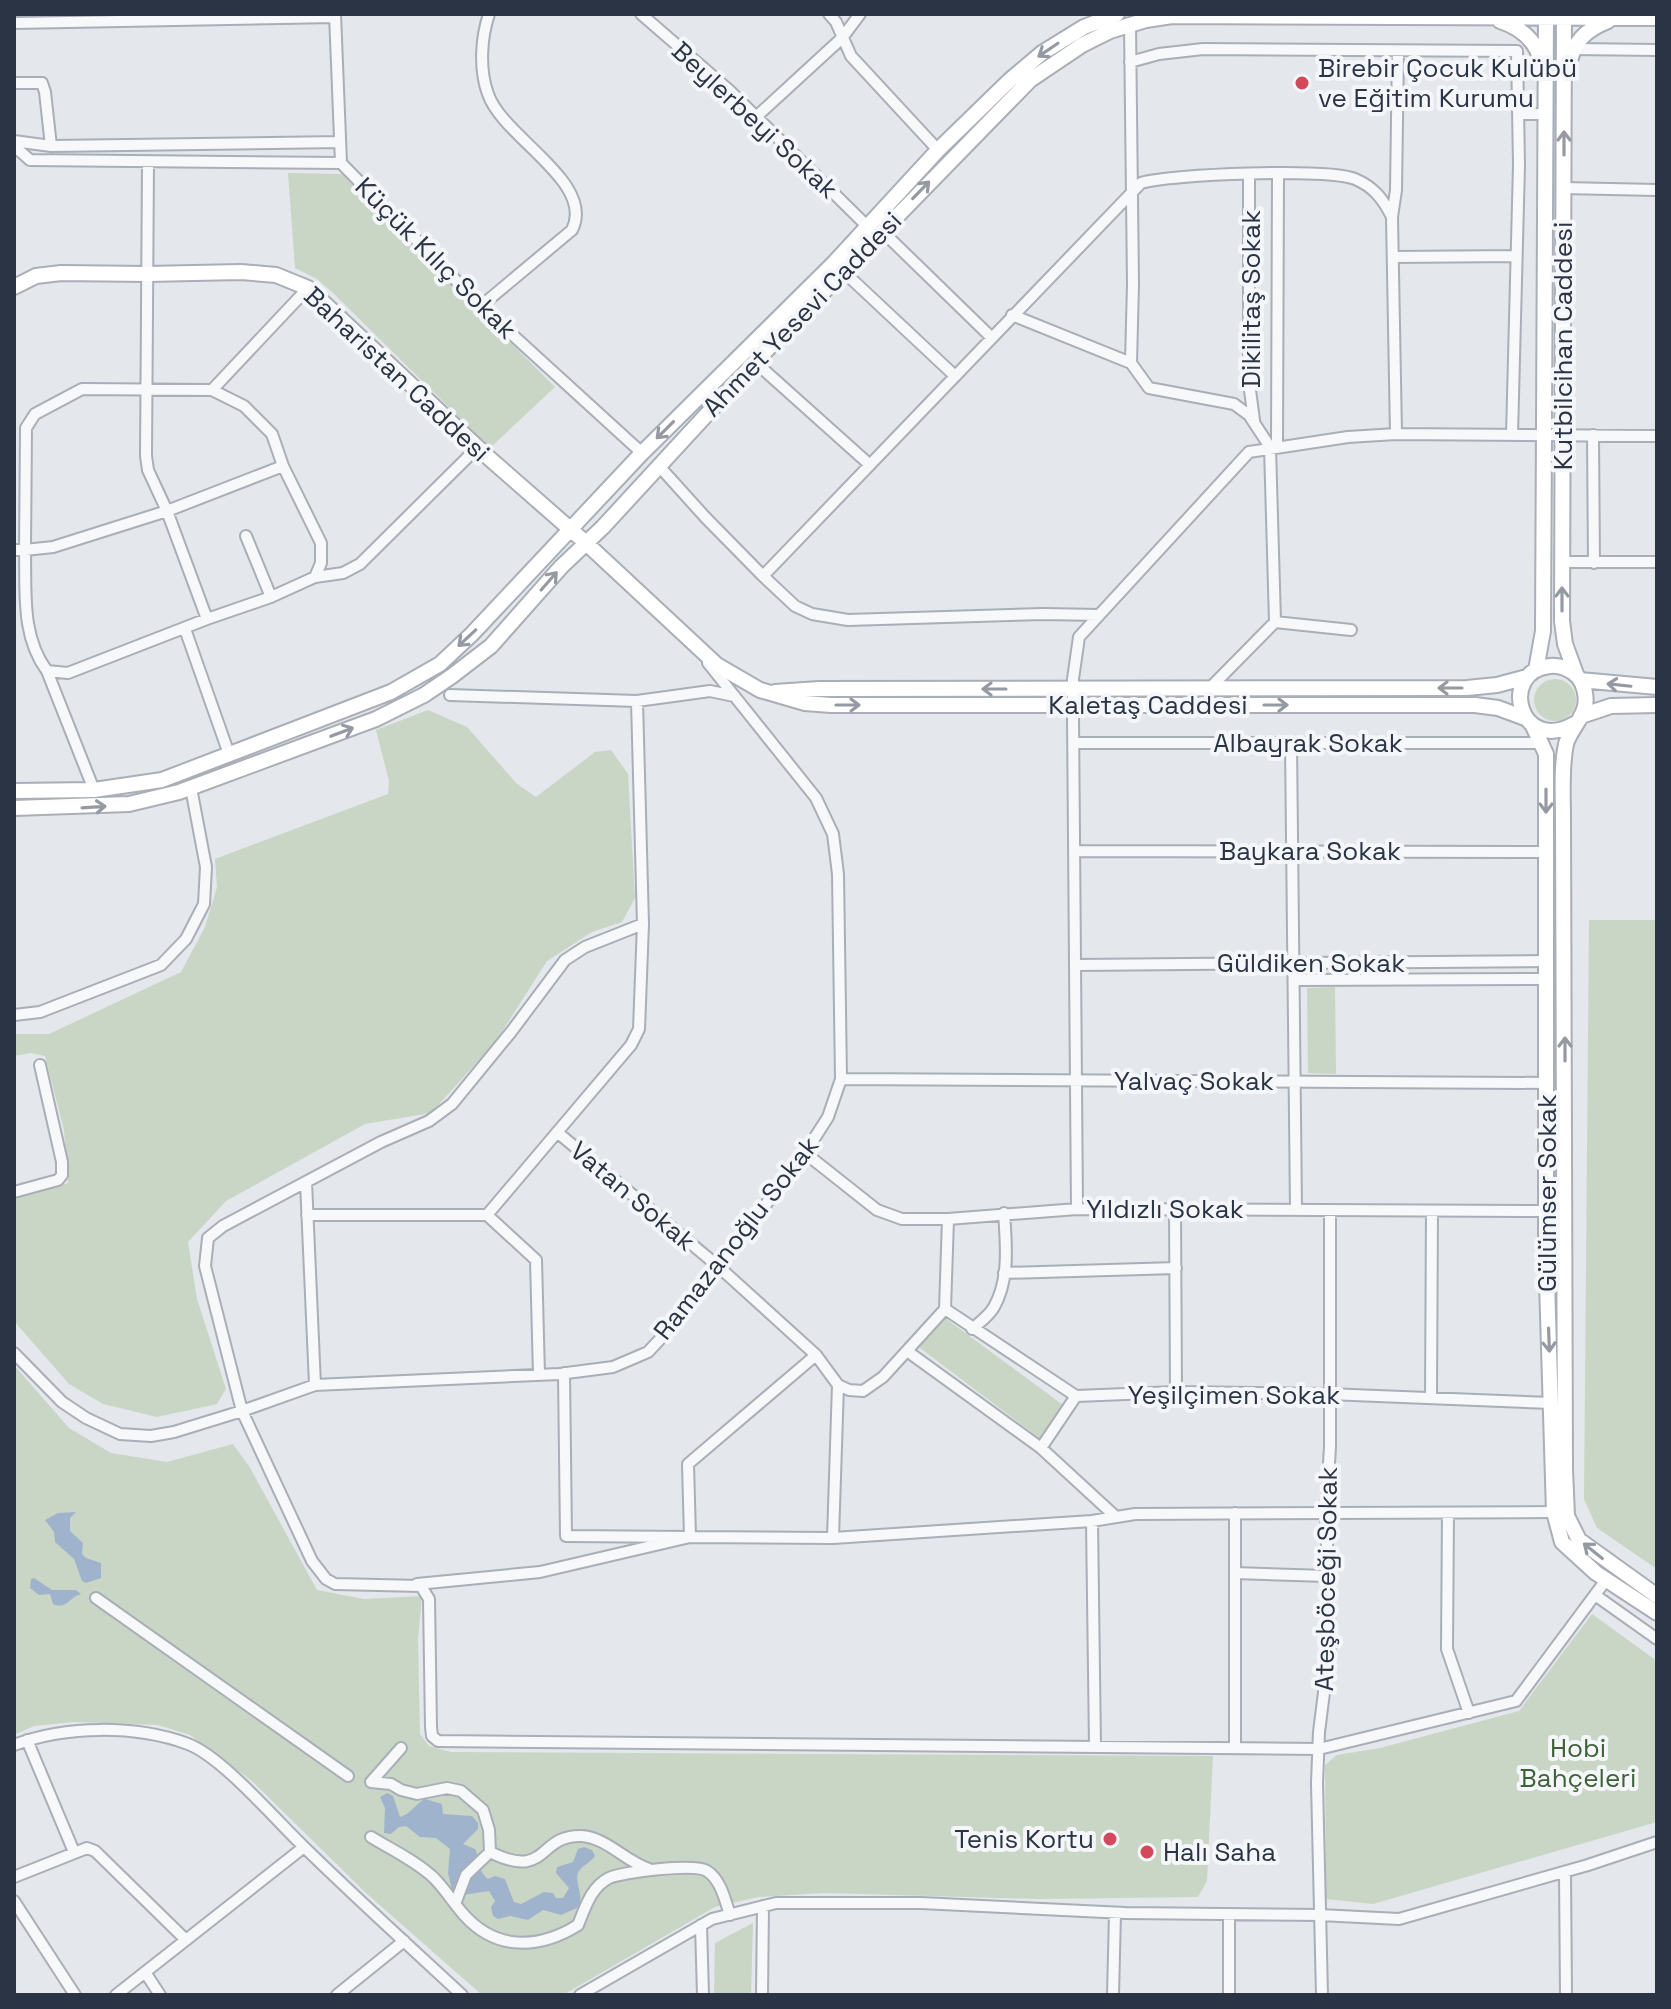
<svg xmlns="http://www.w3.org/2000/svg" width="1671" height="2009" font-family="'Space Grotesk',sans-serif">
<style>
.green{fill:#c9d6c5}
.water{fill:#9fb4cc}
.lines{fill:none;stroke-linecap:round;stroke-linejoin:round}
.street-casing{stroke:#a9aeb7;stroke-width:14}
.secondary-casing{stroke:#a9aeb7;stroke-width:18}
.street{stroke:#f7f8fa;stroke-width:10}
.secondary{stroke:#fff;stroke-width:14}
.oneway{stroke:#959aa2}
.poi-dot{fill:#d1495b;stroke:#f4f6f9;stroke-width:3}
.labels{text-anchor:middle;stroke-width:8;stroke-linejoin:round;paint-order:stroke}
.poi-label{font-size:26px;fill:#2b3445;stroke:#f4f6f9;text-anchor:start}
.street-label{font-size:26px;fill:#2b3445;stroke:#f4f6f9}
.park-label{font-size:26px;fill:#3f6138;stroke:#f4f6f9}
</style>
<rect width="100%" height="100%" fill="#e4e7ec"/>
<!-- green -->
<path class="green" d="M288,173L342,174L555,387L490,448L332,292L317,279L295,268Z
M1534 700a21 21 0 1 1 42 0a21 21 0 1 1-42 0Z
M428,710L467,727L517,784L536,797L595,752L611,750L628,774L635,898L622,922L592,932L547,961L496,1041L431,1113L365,1124L226,1201L188,1242L197,1299L226,1389L217,1404L157,1417L103,1404L69,1384L14,1321V1198L68,1183L64,1130L45,1056L31,1053L14,1056V1034H49L181,972L205,927L217,887L215,859L388,794L389,781L376,730Z
M1589,920H1657V1569L1597,1528L1584,1499Z
M1335,987L1336,1074L1308,1073L1307,988Z
M941,1315L1067,1408L1042,1440L916,1345Z
M14,1365L69,1428L111,1453L167,1462L233,1444L249,1466L317,1590L364,1599L422,1596L418,1639L420,1734L429,1746L451,1752L1213,1756L1207,1881L1198,1897L1039,1899L824,1893L758,1897L715,1907L563,1995H482L366,1893L252,1781L190,1735L158,1725L74,1722L34,1726L14,1735Z
M1592,1614L1657,1661V1822L1373,1904L1326,1899L1325,1765L1337,1755L1380,1748L1519,1711Z
M753,1923L751,1995H714L715,1943Z"/>
<!-- water -->
<path class="water" d="M76,1512L70,1518V1531L83,1543L82,1554L86,1558L101,1563V1578L86,1583L82,1581L74,1559L55,1542L54,1532L45,1520L58,1513Z
M34,1578L52,1590H76L81,1594C69,1597 67,1610 53,1604L50,1594L39,1595L30,1588L31,1579Z
M387,1793L393,1796L400,1817C411,1814 415,1804 425,1799L442,1804L443,1814L472,1816L478,1823V1829L463,1844L475,1849C481,1860 477,1870 488,1879L495,1876L505,1879L514,1902L521,1904L544,1892L553,1893L556,1898H563L569,1888L556,1873L557,1867L573,1862L578,1849L584,1847L592,1850L595,1856C590,1863 583,1865 579,1871C573,1880 584,1893 579,1907L561,1915L543,1910L528,1920L510,1916L498,1919L493,1916L491,1907L495,1901L489,1891L463,1895L452,1890L448,1873L450,1849L436,1838L420,1837L406,1826L399,1827L391,1834L384,1833L385,1808L380,1797Z"/>
<g class="lines">
<defs>
<path id="street" d="M335,14L341,163L481,306L642,453
M641,14L730,91L868,227
M829,14L836,22L851,56L938,150
M14,23L334,17
M1130,25L1133,284L1131,363
M1574,49L1657,50
M1130,62L1159,54L1203,49L1517,51L1519,165L1512,435
M14,83H42L45,92L51,146
M1518,114H1546
M756,117L842,38L860,14
M14,141L51,146L340,142
M14,146L30,160L341,163
M148,163L146,456L148,470L167,511L207,619L271,597L315,577L321,563V543L283,466L167,511L53,547L25,550C26,592 21,636 47,671L68,673L207,619
M1249,175V383L1254,420
M1563,188L1657,190
M882,231L991,337
M1393,257L1516,256
M844,272L955,376
M481,306L572,230C596,182 503,138 488,94C479,70 481,38 489,14
M1012,315L1131,363L1149,388L1234,404L1249,415L1270,447
M755,362L870,465
M212,390L308,288
M1396,434L1392,217L1396,190L1398,51
M1593,435L1594,563
M1277,446L1278,175
M1270,447L1275,622
M659,466L705,517L763,576L795,606L812,614L848,620L1043,614L1099,615
M246,536L271,597
M14,550H25L26,428L35,414L82,389L212,390L244,406L272,434L283,466
M1562,562H1657
M763,576L1141,183C1170,174 1329,168 1355,179C1374,187 1383,199 1392,217
M315,577L343,573L360,564L478,447
M185,629L229,754
M47,671L94,790
M1209,689L1275,622L1351,630
M450,695L637,701L710,691L734,696
M1074,743H1542
M1291,743L1296,1209
M1075,851L1546,852
M643,924L585,947L565,960L511,1032L452,1104L429,1121L381,1142L223,1226L208,1238L205,1266L242,1411L312,1561L326,1579L335,1584L421,1586L429,1599L431,1727L432,1736L438,1741L1319,1749L1516,1701L1606,1580
M1075,965L1546,961
M1294,980L1546,979
M14,1015L40,1012L161,965L186,939L204,904L206,867L191,788
M841,1079L1547,1083
M557,1132L719,1267L816,1355L838,1385L849,1390L863,1391L883,1377L945,1309L948,1219
M805,1153L877,1210L902,1219H948L1077,1209L1546,1211
M306,1182L315,1385
M14,1192L58,1180L62,1175V1162L40,1065
M1077,1209L1073,715V679L1079,637L1249,452L1348,437L1396,434L1657,436
M1175,1209L1176,1392
M307,1215H487
M487,1215L631,1045L639,1029L643,924L637,701
M487,1215L536,1260L539,1375
M1004,1273L1176,1268
M945,1309L1076,1396L1176,1392L1328,1394L1551,1403
M972,1329C979,1323 990,1315 994,1307C1010,1279 1006,1242 1004,1213
M907,1351L1041,1448L1116,1517
M14,1353L62,1402L86,1418L120,1434L151,1436L174,1432L242,1411L315,1385L559,1374L613,1367L648,1352L677,1321L805,1153L828,1117L841,1079L838,874L833,834L816,798L708,663
M564,1373L566,1536L690,1537L688,1464L816,1355
M1431,1398L1432,1211
M1041,1448L1076,1396
M1448,1513L1447,1649L1469,1713
M1092,1521L1095,1746
M833,1538L838,1385
M1235,1573L1327,1576
M417,1584L540,1572L690,1537L833,1538L1092,1521L1135,1514L1554,1512
M1595,1595L1657,1639
M96,1598L348,1776
M27,1740L74,1852
M14,1745C66,1725 136,1725 188,1744C222,1757 274,1818 302,1845C354,1896 408,1945 462,1995
M401,1748L371,1782L391,1784L401,1790L417,1794L447,1788L461,1791L483,1810L489,1830L490,1852C548,1881 537,1835 581,1836C606,1837 626,1862 649,1869
M1235,1748V1513
M371,1837C392,1850 416,1861 434,1878C445,1889 454,1904 465,1916C497,1951 540,1949 578,1925C585,1908 591,1887 609,1878C622,1872 695,1863 707,1871C721,1880 725,1900 730,1915
M1565,1872L1566,1995
M14,1877L87,1848L95,1851L186,1940
M14,1901L75,1995
M455,1904L466,1875L490,1852
M701,1925L703,1995
M145,1972L160,1995
M116,1995L304,1847
M337,1995L404,1941
M580,1995L712,1919L776,1903H921L1125,1913L1320,1915L1399,1919L1588,1865L1657,1842
M762,1995L763,1906
M1113,1995L1115,1913
M1229,1995V1914
M1322,1995L1317,1783L1319,1732L1330,1645L1326,1512L1330,1447V1210"/>
<path id="secondary" d="M1564,14L1562,621L1565,644L1576,674
M1500,21C1522,28 1537,41 1542,64
M1569,66C1573,42 1585,30 1608,21
M14,287L36,276L61,273L147,274L241,272L276,275L308,288L489,458L586,543L717,665L760,690L805,703L831,705H1475L1498,708L1525,718
M1536,670L1543,631L1546,14
M1580,680L1657,687
M775,692L819,689L1467,688L1497,685L1527,677
M1581,716L1611,706L1657,705
M1574,724C1519,755 1498,671 1550,666C1560,665 1571,669 1578,677C1584,684 1587,696 1585,706C1582,720 1570,730 1566,744C1561,768 1563,795 1563,819L1565,1469L1567,1516L1579,1540L1657,1596
M1533,726L1546,754V1249L1554,1512L1562,1542L1596,1573L1657,1613
M14,791L94,790L162,780L391,692L440,664L472,634L642,453L833,264L938,150L1010,80L1042,53L1084,27L1117,14
M14,808L129,804L179,792L376,719L424,695L452,676L491,646L561,567L603,527L755,362L1030,80L1082,45L1110,31L1146,20L1172,16L1657,18"/>
</defs>
<!-- street casing -->
<use href="#street" class="street-casing"/>
<!-- secondary casing -->
<use href="#secondary" class="secondary-casing"/>
<!-- street -->
<use href="#street" class="street"/>
<!-- secondary -->
<use href="#secondary" class="secondary"/>
</g>
<!-- one-way arrows -->
<defs><path id="oneway-shaft" d="M-6 0H5M1.5-3L5.5 0L1.5 3" fill="none" stroke-width="1.6" stroke-linecap="round" stroke-linejoin="round" transform="scale(2)"/></defs>
<g class="oneway">
<use href="#oneway-shaft" transform="translate(1048 50) rotate(146)"/>
<use href="#oneway-shaft" transform="translate(1564 143) rotate(-90)"/>
<use href="#oneway-shaft" transform="translate(921 190) rotate(-46)"/>
<use href="#oneway-shaft" transform="translate(665 430) rotate(135)"/>
<use href="#oneway-shaft" transform="translate(549 581) rotate(-49)"/>
<use href="#oneway-shaft" transform="translate(1562 599) rotate(-90)"/>
<use href="#oneway-shaft" transform="translate(467 638) rotate(137)"/>
<use href="#oneway-shaft" transform="translate(1619 685) rotate(-174)"/>
<use href="#oneway-shaft" transform="translate(1450 688) rotate(180)"/>
<use href="#oneway-shaft" transform="translate(994 689) rotate(-180)"/>
<use href="#oneway-shaft" transform="translate(848 705)"/>
<use href="#oneway-shaft" transform="translate(1276 705)"/>
<use href="#oneway-shaft" transform="translate(342 732) rotate(-21)"/>
<use href="#oneway-shaft" transform="translate(1546 801) rotate(90)"/>
<use href="#oneway-shaft" transform="translate(94 807) rotate(-4)"/>
<use href="#oneway-shaft" transform="translate(1565 1049) rotate(-90)"/>
<use href="#oneway-shaft" transform="translate(1549 1340) rotate(88)"/>
<use href="#oneway-shaft" transform="translate(1593 1551) rotate(-141)"/>
</g>
<!-- markers -->
<g class="poi-dot">
<circle cx="1302" cy="83" r="8"/>
<circle cx="1110" cy="1839" r="8"/>
<circle cx="1147" cy="1852" r="8"/>
</g>
<g class="labels">
<!-- poi labels -->
<g class="poi-label">
<text x="1318" y="77">Birebir Çocuk Kulübü<tspan x="1318" dy="30">ve Eğitim Kurumu</tspan></text>
<text x="1094" y="1848" text-anchor="end">Tenis Kortu</text>
<text x="1163" y="1861">Halı Saha</text>
</g>
<!-- street labels -->
<g class="street-label">
<text transform="translate(755 120) rotate(43)" y="9">Beylerbeyi Sokak</text>
<text transform="translate(436 258) rotate(45)" y="9">Küçük Kılıç Sokak</text>
<text transform="translate(1251 299) rotate(-90)" y="9">Dikilitaş Sokak</text>
<text transform="translate(802 314) rotate(-46)" y="9">Ahmet Yesevi Caddesi</text>
<text transform="translate(1563 346) rotate(-90)" y="9">Kutbilcihan Caddesi</text>
<text transform="translate(397 374) rotate(43)" y="9">Baharistan Caddesi</text>
<text x="1148" y="714">Kaletaş Caddesi</text>
<text x="1308" y="752">Albayrak Sokak</text>
<text x="1310" y="860">Baykara Sokak</text>
<text x="1311" y="972">Güldiken Sokak</text>
<text x="1194" y="1090">Yalvaç Sokak</text>
<text transform="translate(1547 1193) rotate(-90)" y="9">Gülümser Sokak</text>
<text transform="translate(633 1196) rotate(40)" y="9">Vatan Sokak</text>
<text x="1165" y="1218">Yıldızlı Sokak</text>
<text transform="translate(736 1238) rotate(-52)" y="9">Ramazanoğlu Sokak</text>
<text x="1234" y="1404">Yeşilçimen Sokak</text>
<text transform="translate(1326 1579) rotate(-89)" y="9">Ateşböceği Sokak</text>
</g>
<!-- park labels -->
<g class="park-label">
<text x="1578" y="1757">Hobi<tspan x="1578" dy="30">Bahçeleri</tspan></text>
</g>
</g>
<!-- border -->
<rect width="1671" height="2009" fill="none" stroke="#2b3445" stroke-width="32"/>
</svg>
